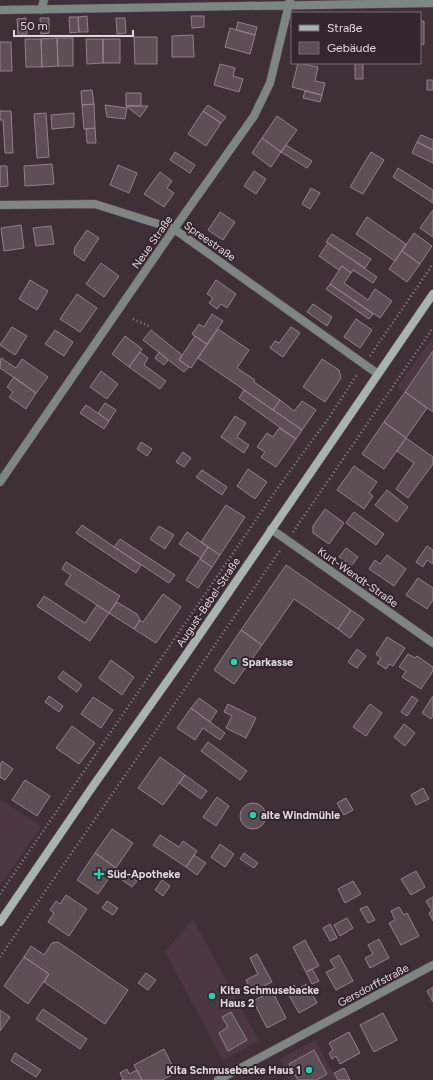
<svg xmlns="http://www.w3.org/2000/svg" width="433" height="1080" font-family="Figtree,sans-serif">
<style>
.built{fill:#4c3742}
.building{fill:#5e4e56;stroke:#92818a}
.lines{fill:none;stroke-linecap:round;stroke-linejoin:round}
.minor-casing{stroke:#5c4e56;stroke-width:9}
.secondary-casing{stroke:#5c4e56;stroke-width:9}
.path{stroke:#91858c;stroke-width:2.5;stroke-dasharray:1 3;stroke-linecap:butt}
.minor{stroke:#7d8683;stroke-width:8}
.secondary{stroke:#a6b3af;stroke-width:8}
.poi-dot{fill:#1dd5b1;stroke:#34262e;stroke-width:1.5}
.labels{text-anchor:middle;stroke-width:4;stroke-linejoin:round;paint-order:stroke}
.street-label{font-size:11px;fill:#e1d8dd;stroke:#34262e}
.poi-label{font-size:11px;font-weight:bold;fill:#e1d8dd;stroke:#34262e;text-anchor:start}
</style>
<rect width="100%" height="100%" fill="#3f3038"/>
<!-- built -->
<path class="built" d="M433,337V413L397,387Z
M0,799L41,827L0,886Z
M193,919L259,1041L223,1060L165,952Z
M315,1040L337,1080H291L280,1059Z"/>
<!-- building -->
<path class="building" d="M87,16L88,32H79L78,17Z
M191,16H204V27L192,28Z
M69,17H78L79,32L70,33Z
M26,18L27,34H18L17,19Z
M40,18H49V33L41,34Z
M116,18H125L126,33L117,34Z
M420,21H424V44L420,45Z
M238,22L257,27L255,35L236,30Z
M230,28L255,35L250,54L225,47Z
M193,35L194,57H172V36Z
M134,37H157V64H135Z
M57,38L58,66L42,67L41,39Z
M57,38H73V66H58Z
M25,39H41L42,67H26Z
M86,39H103V63L87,64Z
M103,39H120V63H103Z
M0,42H11L12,71H0Z
M298,63L318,67L315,81L325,83L322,95L292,87Z
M355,63H363V79H355Z
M220,64L235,68L233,76L243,79L239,92L214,85Z
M427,80H433V90H427Z
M92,90L94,104L82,105L81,91Z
M305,91L322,95L320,102L303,98Z
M126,93H141V106H126Z
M94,104L95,128L84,129L82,105Z
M105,105L127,108L125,119L107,117Z
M208,105L226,117L221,123L203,111Z
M126,106H148L140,117Z
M0,111H11L13,153H5L3,120H0Z
M203,111L221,123L206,146L188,134Z
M46,113L49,157L37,158L34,114Z
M74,113V127L52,129L51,115Z
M277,116L297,130L281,152L262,138Z
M95,128L96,143H87L86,129Z
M421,135L433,140V150L417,142Z
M262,138L281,152L271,167L252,153Z
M417,142L433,150V163L412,153Z
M286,145L312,161L307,168L281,152Z
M175,152L195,165L190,173L170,160Z
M371,152L384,160L363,194L350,187Z
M52,164L54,184L25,186L24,166Z
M118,165L137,173L129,193L110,185Z
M0,166H7L8,186L0,187Z
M398,168L433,190V203L393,177Z
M254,171L266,179L256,194L244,186Z
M160,172L172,181L167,188L174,193L164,207L144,194Z
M311,188L320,193L310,209L302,204Z
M433,210V237L420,228Z
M220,212L235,222L223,240L208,230Z
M367,217L406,244L395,261L356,234Z
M21,225L24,248L4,251L1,228Z
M51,226L54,244L36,246L33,228Z
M87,230L99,238L84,261L74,254L75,247Z
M414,233L432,246L420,264L402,251Z
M332,234L371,259L365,268L326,242Z
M328,243L377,277L373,283L353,270L351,273L342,266L339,270L319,256Z
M402,251L420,264L407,282L389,269Z
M101,263L119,276L104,297L86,284Z
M342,266L351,273L344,283L368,300L375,289L392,301L380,318L330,284Z
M30,280L48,291L37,310L19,299Z
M216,280L236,294L227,308L221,304L217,309L209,303L213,298L207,294Z
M330,284L373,314L369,319L326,289Z
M77,294L97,308L80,332L60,319Z
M313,304L332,317L327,326L307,312Z
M212,314L223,321L207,344L192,334L199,324L204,327Z
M356,319L372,330L360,348L344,337Z
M12,327L27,336L15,355L0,345Z
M291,327L300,333L283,357L270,348L275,341L279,343Z
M218,329L249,350L237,368L255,380L254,382L280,400L273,410L198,358Z
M55,330L73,342L64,356L45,344Z
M151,330L182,355L179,360L189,367L184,372L143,340Z
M125,336L142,349L129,367L112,354Z
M195,336L207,344L191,368L179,360Z
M433,351V412L405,392Z
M140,352L148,358L144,365L166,381L160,389L129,367Z
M159,352L168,360L164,365L155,358Z
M1,358L16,368L22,359L48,377L36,393L0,368Z
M322,359L339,370L341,378L325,402L303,387Z
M101,371L118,384L107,399L90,387Z
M14,377L36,393L26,409L9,397L13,392L7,387Z
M244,390L302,430L296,439L239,398Z
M405,392L427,408L406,438L384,422Z
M280,400L294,411L302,401L316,410L302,430L273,410Z
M105,403L116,410L109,421L98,413Z
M86,405L109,421L104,429L80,413Z
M235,416L246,423L237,437L249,445L244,453L221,437Z
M384,422L406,438L384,469L362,454Z
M279,428L296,439L276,467L261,457L265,452L257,447L267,433L273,437Z
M406,438L433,457V464L408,498L396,489L414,463L397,451Z
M141,442L152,449L147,456L137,449Z
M183,452L191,458L184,467L176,462Z
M354,466L377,482L369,493L373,496L364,509L337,490Z
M248,469L267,482L255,499L237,486Z
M202,470L227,487L222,495L196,477Z
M387,490L408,507L397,522L375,505Z
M226,505L245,517L220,555L201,542Z
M325,509L344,523L329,544L313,533V526Z
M354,512L384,534L376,545L346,523Z
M82,525L141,565L136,573L76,533Z
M159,526L174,535L165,549L150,539Z
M187,532L208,547L201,558L179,544Z
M120,539L175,575L169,583L114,547Z
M427,546L433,550V564L427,560L423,567L416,562Z
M208,547L220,555L212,567L200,559Z
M346,548L358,557L351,566L339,557Z
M387,555L406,569L394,586L369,569L375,560L380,564Z
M200,559L212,567L198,588L186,580Z
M66,562L120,596L109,613L65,584L71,575L62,569Z
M286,565L351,610L338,629L294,599L262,645L241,630Z
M418,578L433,588V600L427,609L406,595Z
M163,594L181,607L156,643L134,629L140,620L143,622Z
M44,596L85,623L97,605L109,613L90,641L37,606Z
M117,602L137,614L140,620L134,629L109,613Z
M351,610L364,619L350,638L338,629Z
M241,630L262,645L234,684L214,670Z
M387,637L405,648L393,666L389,664L386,669L377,663L381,658L376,654Z
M357,649L366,656L357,668L348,662Z
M408,654L415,658L417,656L433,667V671L421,689L402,677L406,671L399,667Z
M111,660L134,677L122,695L99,678Z
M63,671L82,685L77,692L58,678Z
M49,696L63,706L59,712L45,702Z
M412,696L418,700L407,716L401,712Z
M433,696V716L431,719L422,713Z
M93,697L113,710L101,728L81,714Z
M199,698L217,711L210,722L191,708Z
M228,704L256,718L246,738L226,728L232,716L224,712Z
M370,704L382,713L366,736L353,727Z
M191,708L225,733L220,740L203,728L195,740L177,728Z
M404,724L415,733L405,746L394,737Z
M72,726L95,743L79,764L56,748Z
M208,742L247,771L240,780L201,751Z
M160,757L185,775L163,805L138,788Z
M2,761L13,769L5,780L0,777V765Z
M185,775L207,791L201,799L179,783Z
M25,780L50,796L37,816L12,800Z
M423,788L429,799L416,805L411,795Z
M217,797L229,806L216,826L203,817Z
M346,798L353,810L344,815L337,803Z
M240 816a13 13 0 1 1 26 0a13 13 0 1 1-26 0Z
M112,829L133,843L116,868L95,853Z
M160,835L179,847L183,841L197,851L186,867L153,845Z
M220,844L234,854L225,867L211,857Z
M95,853L116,868L98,894L77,880Z
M244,853L258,863L254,868L240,859Z
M194,855L206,863L197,875L186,867Z
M416,871L425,887L411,895L401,879Z
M126,874L137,881L132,887L122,880Z
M162,880L170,886L163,896L155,890Z
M353,881L361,894L345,903L338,889Z
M66,895L87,909L69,936L48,922L54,913L50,910L56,901L60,904Z
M433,897V921L429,913L432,911L426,901Z
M107,901L118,908L113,915L102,908Z
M367,906L375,920L368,923L360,909Z
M399,907L404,915L407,913L419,936L401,945L389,923L395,920L391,911Z
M347,918L353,928L340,936L334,925Z
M330,924L337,938L330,941L323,928Z
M379,939L389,958L370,968L365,958L373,954L368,945Z
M305,940L319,966L306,972L293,947Z
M58,942L128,990L105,1024L44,982L49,974L24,957L31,946L44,955L52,943Z
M257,954L272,982L252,992L246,980L258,974L250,958Z
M339,955L353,981L336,990L326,972L335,968L330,960Z
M24,957L49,974L28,1004L4,986Z
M312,969L319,981L312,984L306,972Z
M146,973L156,980L148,990L138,983Z
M307,984L317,1003L299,1013L286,990L294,985L297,989Z
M433,987V1002L427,991Z
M272,991L286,1018L267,1028L253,1001Z
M43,1009L87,1039L80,1049L36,1019Z
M0,1010L10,1017L0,1031Z
M231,1012L247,1040L228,1051L219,1033L228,1027L222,1017Z
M383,1013L397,1040L374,1052L360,1025Z
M349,1032L360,1053L340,1064L336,1056L332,1059L329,1053L333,1050L329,1043Z
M164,1049L176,1073L162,1080H142L134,1065Z
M314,1050L327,1074L317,1080H298L289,1064Z
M15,1053L41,1070L36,1077L11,1061Z
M344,1068L350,1080H338L334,1073Z
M127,1069L129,1074L137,1070L142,1080H121L123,1079L120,1073Z"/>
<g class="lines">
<defs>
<path id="minor" d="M0,10L433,3
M41,10L44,0
M0,205L95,204L174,229L378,374
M0,482L174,229L254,116L270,83L290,0
M271,529L433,643
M218,1080L433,965"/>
<path id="secondary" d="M0,922L93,786L183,659L433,294"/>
</defs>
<!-- minor casing -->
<use href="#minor" class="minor-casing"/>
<!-- secondary casing -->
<use href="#secondary" class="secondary-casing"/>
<!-- path -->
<path class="path" d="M133,319L149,326
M370,356L433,264
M293,532L433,328
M0,894L277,489L330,416L358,373
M0,957L281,549"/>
<!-- minor -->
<use href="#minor" class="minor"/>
<!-- secondary -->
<use href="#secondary" class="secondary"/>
</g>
<!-- markers -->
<g class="poi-dot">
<circle cx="234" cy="662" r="4"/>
<circle cx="253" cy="815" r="4"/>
<path d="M97 868h4v4h4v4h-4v4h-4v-4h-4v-4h4z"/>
<circle cx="212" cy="996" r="4"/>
<circle cx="309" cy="1070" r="4"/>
</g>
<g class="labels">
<!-- street labels -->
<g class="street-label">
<text transform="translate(210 241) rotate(35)" y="4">Spreestraße</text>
<text transform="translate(152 242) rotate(-55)" y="4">Neue Straße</text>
<text transform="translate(358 577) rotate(35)" y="4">Kurt-Wendt-Straße</text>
<text transform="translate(208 602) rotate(-56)" y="4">August-Bebel-Straße</text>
<text transform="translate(373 985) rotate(-28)" y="4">Gersdorffstraße</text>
</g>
<!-- poi labels -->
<g class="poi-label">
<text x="242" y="666">Sparkasse</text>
<text x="261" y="819">alte Windmühle</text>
<text x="107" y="878">Süd-Apotheke</text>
<text x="220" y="994">Kita Schmusebacke<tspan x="220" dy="13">Haus 2</tspan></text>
<text x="301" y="1074" text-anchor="end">Kita Schmusebacke Haus 1</text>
</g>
</g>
<!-- legend -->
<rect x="291" y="12" width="130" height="52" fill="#34262e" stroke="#796d74"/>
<rect x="299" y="25" width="20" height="6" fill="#a6b3af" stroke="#796d74"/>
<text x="327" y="32" font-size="12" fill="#e1d8dd">Straße</text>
<rect x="299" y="42" width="20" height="12" fill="#5e4e56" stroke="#796d74"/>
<text x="327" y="52" font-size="12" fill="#e1d8dd">Gebäude</text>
<!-- scale -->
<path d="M14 30v6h119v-6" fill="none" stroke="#e1d8dd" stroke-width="2"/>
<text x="20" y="30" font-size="12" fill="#e1d8dd" stroke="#34262e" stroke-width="3" paint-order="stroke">50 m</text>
</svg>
